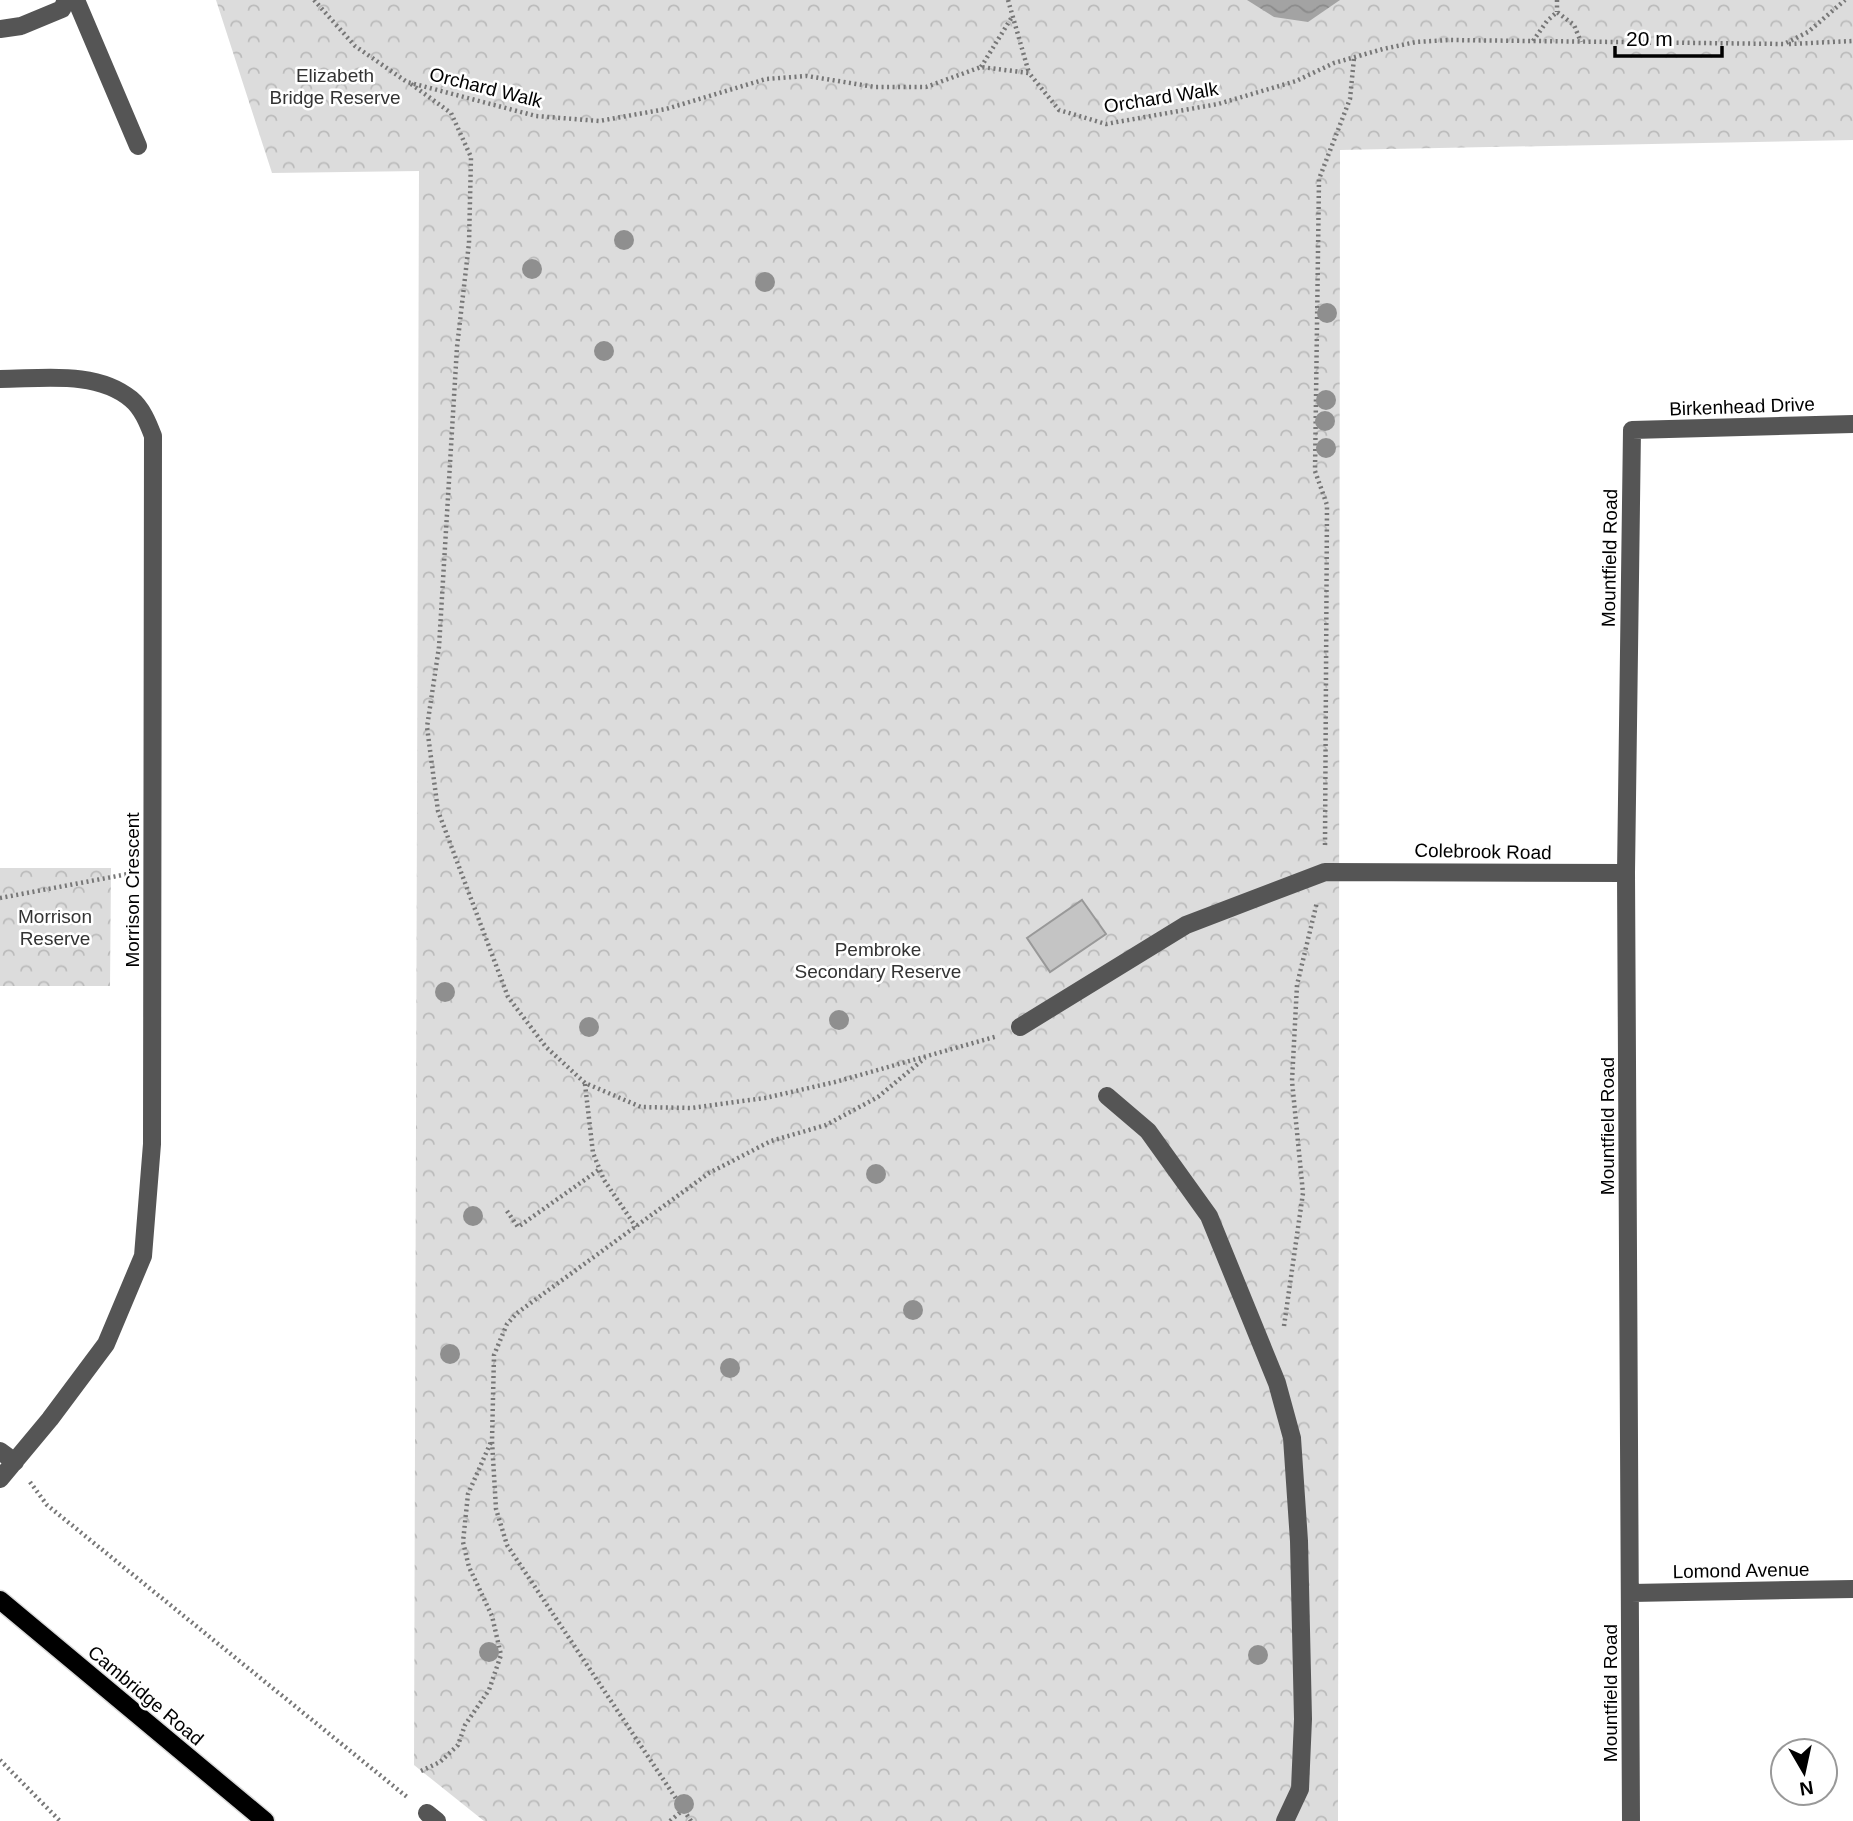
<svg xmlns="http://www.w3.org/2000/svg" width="1853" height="1821" font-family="Arial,sans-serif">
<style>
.forest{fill:url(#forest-crowns)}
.water{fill:url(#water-waves)}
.building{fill:#c4c4c4;stroke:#999;stroke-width:2}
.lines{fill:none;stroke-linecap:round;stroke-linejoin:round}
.major-casing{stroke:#dbdbdb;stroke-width:21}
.path{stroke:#777;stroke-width:4.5;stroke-dasharray:2 3.5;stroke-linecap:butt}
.minor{stroke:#555;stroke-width:18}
.major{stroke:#000;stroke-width:18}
.tree{fill:#8f8f8f}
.labels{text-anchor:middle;stroke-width:5;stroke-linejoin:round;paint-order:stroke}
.park-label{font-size:19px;fill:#333;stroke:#fff}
.street-label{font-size:19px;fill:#000;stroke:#fff}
</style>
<defs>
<pattern id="forest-crowns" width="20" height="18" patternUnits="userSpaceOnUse" patternTransform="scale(1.75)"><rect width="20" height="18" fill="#dcdcdc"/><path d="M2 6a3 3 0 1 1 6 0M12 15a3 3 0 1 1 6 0" fill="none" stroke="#bbb"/></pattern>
<pattern id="water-waves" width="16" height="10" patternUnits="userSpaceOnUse" patternTransform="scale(1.75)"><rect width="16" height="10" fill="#a3a3a3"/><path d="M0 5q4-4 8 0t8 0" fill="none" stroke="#8b8b8b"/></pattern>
</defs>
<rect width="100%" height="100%" fill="#fff"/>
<!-- forest -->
<path class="forest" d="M216,0H1853V140L1340,150L1338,1821H484L414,1765L419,171L272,173Z
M0,868H111L110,986H0Z"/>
<!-- water -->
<path class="water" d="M1247,0H1340L1308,22L1274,17Z"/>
<!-- building -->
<path class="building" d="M1082,900L1106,934L1050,972L1027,938Z"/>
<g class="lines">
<defs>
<path id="major" d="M0,1600L265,1821"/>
</defs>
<!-- major casing -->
<use href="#major" class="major-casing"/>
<!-- path -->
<path class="path" d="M314,0L355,46L407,82L536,116L599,121L666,109L766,79L807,76L875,87H926L981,67L1029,73L1059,110L1106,124L1218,104L1296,81L1334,63L1383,49L1416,42L1449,40L1784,44L1808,32L1845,0
M1008,0L1029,73
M1557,0V12
M1533,41L1547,21L1557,12L1574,25L1581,42
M1789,44L1853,41
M981,67L1012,17
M411,84L451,113L471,157L469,243L457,347L439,647L427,727L438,811L508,997L546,1047L585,1083L641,1107L692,1108L765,1098L835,1082L998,1036
M1325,845L1327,505L1315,471L1319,179L1350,99L1354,58
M0,898L128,874
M585,1084L593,1153L604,1180L636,1227
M507,1211L518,1227L600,1169
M1284,1326L1303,1193L1292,1081L1297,985L1317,902
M30,1482L47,1505L407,1797
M0,1760L60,1821
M421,1771L440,1762L458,1745L465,1725L489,1690L501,1655L492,1616L469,1567L463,1542L468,1494L491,1442
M670,1821L683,1810
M691,1821L507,1545L496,1509L492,1441L494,1355L507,1324L517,1313L709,1173L771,1141L826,1125L878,1097L925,1058"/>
<!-- minor -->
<path class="minor" d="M76,0L138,146
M0,29L21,26L62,9L66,0
M0,379C42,379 96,370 131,399C142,408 148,423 153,436L152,1144L143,1256L106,1344L50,1419L0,1479
M1020,1027L1186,925L1325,872L1626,873
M1107,1096L1148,1131L1209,1216L1277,1383L1292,1438L1299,1541L1303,1719L1300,1789L1285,1821
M0,1451L15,1462
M1631,1593L1853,1589
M427,1813L437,1821
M1631,1821L1626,873L1632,430L1853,424"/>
<!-- major -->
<use href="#major" class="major"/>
</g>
<!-- trees -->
<g class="tree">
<circle cx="624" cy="240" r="10"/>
<circle cx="532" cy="269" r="10"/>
<circle cx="765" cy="282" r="10"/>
<circle cx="1327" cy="313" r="10"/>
<circle cx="604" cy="351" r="10"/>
<circle cx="1326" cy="400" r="10"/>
<circle cx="1325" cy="421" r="10"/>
<circle cx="1326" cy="448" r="10"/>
<circle cx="445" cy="992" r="10"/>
<circle cx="839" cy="1020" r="10"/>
<circle cx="589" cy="1027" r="10"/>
<circle cx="876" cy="1174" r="10"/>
<circle cx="473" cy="1216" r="10"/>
<circle cx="913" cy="1310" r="10"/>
<circle cx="450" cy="1354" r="10"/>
<circle cx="730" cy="1368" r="10"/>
<circle cx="489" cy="1652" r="10"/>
<circle cx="1258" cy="1655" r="10"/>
<circle cx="684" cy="1804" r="10"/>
</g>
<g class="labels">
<!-- park labels -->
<g class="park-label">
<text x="335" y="82">Elizabeth<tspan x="335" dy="22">Bridge Reserve</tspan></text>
<text x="55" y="923">Morrison<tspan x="55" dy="22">Reserve</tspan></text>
<text x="878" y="956">Pembroke<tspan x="878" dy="22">Secondary Reserve</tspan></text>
</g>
<!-- street labels -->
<g class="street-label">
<text transform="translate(486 87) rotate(14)" y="7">Orchard Walk</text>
<text transform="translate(1161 97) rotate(-9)" y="7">Orchard Walk</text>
<text transform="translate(1742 406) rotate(-2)" y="7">Birkenhead Drive</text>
<text transform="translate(1609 558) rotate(-89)" y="7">Mountfield Road</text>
<text transform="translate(1483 851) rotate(1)" y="7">Colebrook Road</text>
<text transform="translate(132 890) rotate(-90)" y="7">Morrison Crescent</text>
<text transform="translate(1607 1126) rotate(-90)" y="7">Mountfield Road</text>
<text transform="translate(1741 1570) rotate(-1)" y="7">Lomond Avenue</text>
<text transform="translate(1610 1693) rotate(-90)" y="7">Mountfield Road</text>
<text transform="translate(146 1695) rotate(40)" y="7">Cambridge Road</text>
</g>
</g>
<!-- north arrow -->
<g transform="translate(1804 1772) rotate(171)"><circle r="33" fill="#ffffff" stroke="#999999" stroke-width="2"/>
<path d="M0-5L12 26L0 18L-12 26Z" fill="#000000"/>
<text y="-10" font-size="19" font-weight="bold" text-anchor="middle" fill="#000000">N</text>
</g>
<!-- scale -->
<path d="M1615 46v10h107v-10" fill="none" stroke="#000000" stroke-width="3.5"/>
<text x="1626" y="46" font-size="21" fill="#000000" stroke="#ffffff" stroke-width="5" paint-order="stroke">20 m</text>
</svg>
